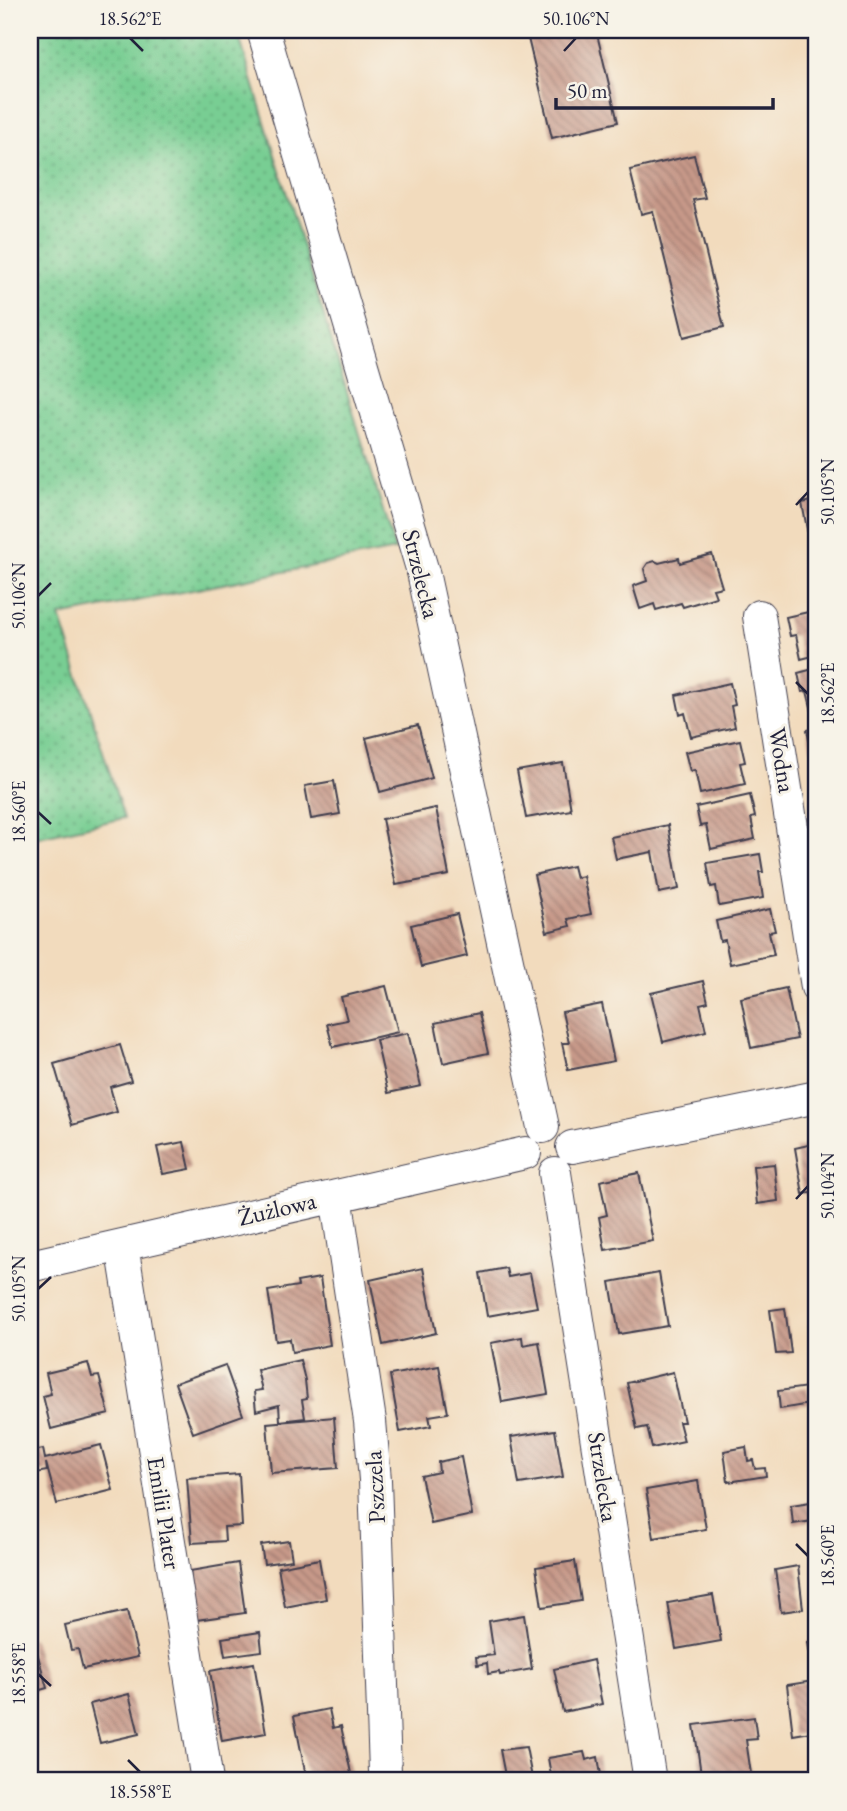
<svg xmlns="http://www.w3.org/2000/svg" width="847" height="1811" font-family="'EB Garamond',serif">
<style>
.grass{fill:url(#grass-dots);stroke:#4d7867;stroke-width:2}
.building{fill:url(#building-back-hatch)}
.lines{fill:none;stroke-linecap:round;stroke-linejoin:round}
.street-casing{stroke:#413e4e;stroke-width:34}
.street{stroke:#fff;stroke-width:32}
.ticks{fill:none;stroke:#22223b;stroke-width:2.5}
.labels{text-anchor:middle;stroke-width:6;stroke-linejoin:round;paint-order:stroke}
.street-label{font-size:24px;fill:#22223b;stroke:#f7f3e8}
.neatline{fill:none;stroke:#22223b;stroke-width:2.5}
.ticks-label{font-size:18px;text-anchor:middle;fill:#22223b}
</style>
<defs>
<pattern id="grass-dots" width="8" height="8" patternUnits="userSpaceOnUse" patternTransform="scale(1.75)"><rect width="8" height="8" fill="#78ce93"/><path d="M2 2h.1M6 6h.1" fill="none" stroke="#62a779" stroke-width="1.8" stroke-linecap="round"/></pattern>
<pattern id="building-back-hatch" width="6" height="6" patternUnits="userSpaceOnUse" patternTransform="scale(1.75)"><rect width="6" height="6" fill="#c79989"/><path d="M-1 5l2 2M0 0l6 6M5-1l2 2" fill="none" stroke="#a17c71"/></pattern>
</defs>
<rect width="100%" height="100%" fill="#f7f3e8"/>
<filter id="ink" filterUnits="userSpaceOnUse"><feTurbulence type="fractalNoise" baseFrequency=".0143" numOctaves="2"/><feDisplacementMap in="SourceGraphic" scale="14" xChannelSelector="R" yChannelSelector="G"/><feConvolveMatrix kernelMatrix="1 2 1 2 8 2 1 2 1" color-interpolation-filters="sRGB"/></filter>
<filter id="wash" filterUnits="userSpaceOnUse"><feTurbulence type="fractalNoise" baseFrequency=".00686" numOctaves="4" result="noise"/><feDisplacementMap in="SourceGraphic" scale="28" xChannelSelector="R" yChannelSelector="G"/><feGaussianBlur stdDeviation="1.57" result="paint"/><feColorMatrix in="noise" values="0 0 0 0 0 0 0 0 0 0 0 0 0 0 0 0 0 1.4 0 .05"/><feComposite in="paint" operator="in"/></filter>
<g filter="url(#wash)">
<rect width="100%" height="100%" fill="#f2dbbd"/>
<!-- grass -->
<path class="grass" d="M30,30H237L395,550L60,616L124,818L30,839Z"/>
<g id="blocks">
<!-- building -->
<path class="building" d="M526,30H596L618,122L552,138Z
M694,155L705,198L693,200L724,327L684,337L653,211L641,214L630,170Z
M817,500V532L808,534L802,503Z
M712,554L722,587L713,589L716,597L683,607L681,603L656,610L654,604L640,609L633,586L647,581L644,569L648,563L655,561L659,563L679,558L680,563Z
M817,610V655L801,659L796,635L790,636L786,617Z
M817,668V714L813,715L807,691L802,692L798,673Z
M730,683L735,705L731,706L735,727L691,737L685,713L680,715L676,695Z
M418,725L432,778L380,792L366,738Z
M817,728V748L811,749L807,730Z
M740,740L745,762L740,763L745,784L700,794L695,770L690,771L685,752Z
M563,763L571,810L526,818L517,771Z
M334,781L340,814L311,819L305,786Z
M750,795L755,817L751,818L755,839L711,849L706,825L700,826L696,807Z
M436,808L449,875L396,885L382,819Z
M668,825L679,889L659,893L652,852L616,859L611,837Z
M760,854L763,872H759L763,898L719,906L716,886L711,887L707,863Z
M573,866L576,878L583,876L591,914L568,919L570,926L547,932L534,875Z
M770,909L775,931L769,932L774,955L730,964L725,940L720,941L716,921Z
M457,914L467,956L421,967L411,925Z
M703,981L708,1002L700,1004L706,1031L663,1042L651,993Z
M386,986L398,1032L333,1047L327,1024L347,1020L341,997Z
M786,988L797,1039L751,1048L741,998Z
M602,1004L614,1061L568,1070L562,1043H569L562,1012Z
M479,1013L488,1053L443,1063L435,1023Z
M408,1033L421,1086L388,1093L376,1040Z
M120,1045L131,1081L110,1087L117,1112L72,1125L54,1064Z
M184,1142L190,1169L163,1174L157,1147Z
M817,1143V1192L803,1194L795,1148Z
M774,1164L778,1201L757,1204L753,1166Z
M639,1173L653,1241L605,1250L599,1217L607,1215L600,1181Z
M423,1268L436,1333L383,1345L370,1280Z
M506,1268L508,1277L530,1273L537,1307L487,1316L480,1273Z
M659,1273L668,1326L619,1334L610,1282Z
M320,1278L330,1345L292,1352L290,1339L276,1341L268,1291L298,1286L297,1282Z
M785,1308L791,1353L776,1354L770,1310Z
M817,1324V1343L812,1344L809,1325Z
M522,1337L523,1345L539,1342L548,1394L502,1402L491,1343Z
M300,1360L305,1380L307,1399L302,1400L305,1418L280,1421L279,1405L256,1411L254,1391L262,1390L257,1370Z
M88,1363L92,1377L99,1376L109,1414L51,1429L43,1396L51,1394L46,1373Z
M225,1365L243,1415L193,1433L175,1383Z
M439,1366L448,1413L429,1416L431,1426L400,1432L390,1375Z
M673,1372L684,1422H679L684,1441L652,1448L647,1427L637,1429L627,1383Z
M807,1387L810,1404L780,1409L778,1391Z
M334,1417L338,1468L271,1473L267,1423Z
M555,1430L563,1477L519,1484L511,1437Z
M101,1445L113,1490L57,1504L46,1463L47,1471L30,1474V1452L43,1449L45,1459Z
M746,1447L748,1461L753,1460L755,1469L765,1468L766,1476L728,1482L724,1451Z
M461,1457L472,1515L431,1524L421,1476L439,1472L438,1462Z
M239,1474L242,1526L224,1527L225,1541L192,1543L187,1478Z
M698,1481L706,1529L654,1538L646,1490Z
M817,1501V1527L814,1528L813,1521L793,1524L791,1505Z
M289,1541L292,1560L264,1564L261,1545Z
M319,1559L326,1599L285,1607L278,1567Z
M575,1561L581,1601L542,1607L536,1567Z
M238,1563L245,1613L196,1620L190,1571Z
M798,1566L803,1609L781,1612L775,1570Z
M713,1595L721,1641L676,1649L668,1603Z
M127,1611L138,1657L83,1669L78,1649L71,1650L65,1625Z
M524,1615L532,1669L500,1675L499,1672L488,1674L487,1663L477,1665L476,1657L494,1655L489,1621Z
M260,1632L262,1651L225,1656L222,1638Z
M33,1638L47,1688L30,1693V1639Z
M817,1641V1652L815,1653L816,1661L811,1662L808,1642Z
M593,1660L602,1704L563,1712L554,1669Z
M254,1663L266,1733L222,1741L210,1671Z
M814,1681L817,1710V1731L793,1735L787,1685Z
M129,1694L139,1734L100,1743L90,1704Z
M329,1709L333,1728L341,1726L352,1778L337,1781H307L294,1716Z
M754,1717L757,1739L746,1740L751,1774L702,1781L694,1725Z
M526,1747L532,1778L506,1781L500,1750Z
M584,1752L586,1760L598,1757L602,1781H552L548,1758Z
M269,1775L270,1781H239V1780Z"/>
</g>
</g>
<g filter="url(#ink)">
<use href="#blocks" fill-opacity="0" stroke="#413e4e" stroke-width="2"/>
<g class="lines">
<defs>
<path id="street" d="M263,30L423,572L543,1127
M759,616L817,987
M572,1147L817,1097
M555,1173L650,1781
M336,1196L370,1421L375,1480L385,1772L387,1781
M122,1245L207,1781
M30,1266L525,1153"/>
</defs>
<!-- street casing -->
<use href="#street" class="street-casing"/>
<!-- street -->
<use href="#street" class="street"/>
</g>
</g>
<!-- ticks -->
<path class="ticks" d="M130,38L143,51M564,51L576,38M796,505L808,492M38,596L51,583M796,682L808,694M38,812L51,824M796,1199L808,1186M38,1289L51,1277M796,1544L808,1556M38,1674L51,1686M128,1760L140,1772"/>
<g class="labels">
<!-- street labels -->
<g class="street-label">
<text transform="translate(421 574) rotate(76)" y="8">Strzelecka</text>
<text transform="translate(782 760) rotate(81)" y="8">Wodna</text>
<text transform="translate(277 1209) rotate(-13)" y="8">Żużlowa</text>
<text transform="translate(603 1477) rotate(81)" y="8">Strzelecka</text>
<text transform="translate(375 1487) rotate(-93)" y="8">Pszczela</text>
<text transform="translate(164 1513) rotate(81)" y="8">Emilii Plater</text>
</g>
</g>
<!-- margin -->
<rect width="847" height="1811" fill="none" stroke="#f7f3e8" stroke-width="77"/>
<!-- scale -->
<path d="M556 98v10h217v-10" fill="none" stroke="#22223b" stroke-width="3.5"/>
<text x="567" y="98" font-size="21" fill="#22223b" stroke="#f7f3e8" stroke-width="5" paint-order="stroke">50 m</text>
<rect x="38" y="38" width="770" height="1734" class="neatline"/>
<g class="ticks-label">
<text x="130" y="25">18.562°E</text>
<text x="576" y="25">50.106°N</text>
<text transform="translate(828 492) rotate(-90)" y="6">50.105°N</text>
<text transform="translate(19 596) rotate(-90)" y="6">50.106°N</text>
<text transform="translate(828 694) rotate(-90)" y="6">18.562°E</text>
<text transform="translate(19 812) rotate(-90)" y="6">18.560°E</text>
<text transform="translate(828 1186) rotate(-90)" y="6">50.104°N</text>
<text transform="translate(19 1289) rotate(-90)" y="6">50.105°N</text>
<text transform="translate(828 1556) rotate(-90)" y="6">18.560°E</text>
<text transform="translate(19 1674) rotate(-90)" y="6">18.558°E</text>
<text x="140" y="1798">18.558°E</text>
</g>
</svg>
